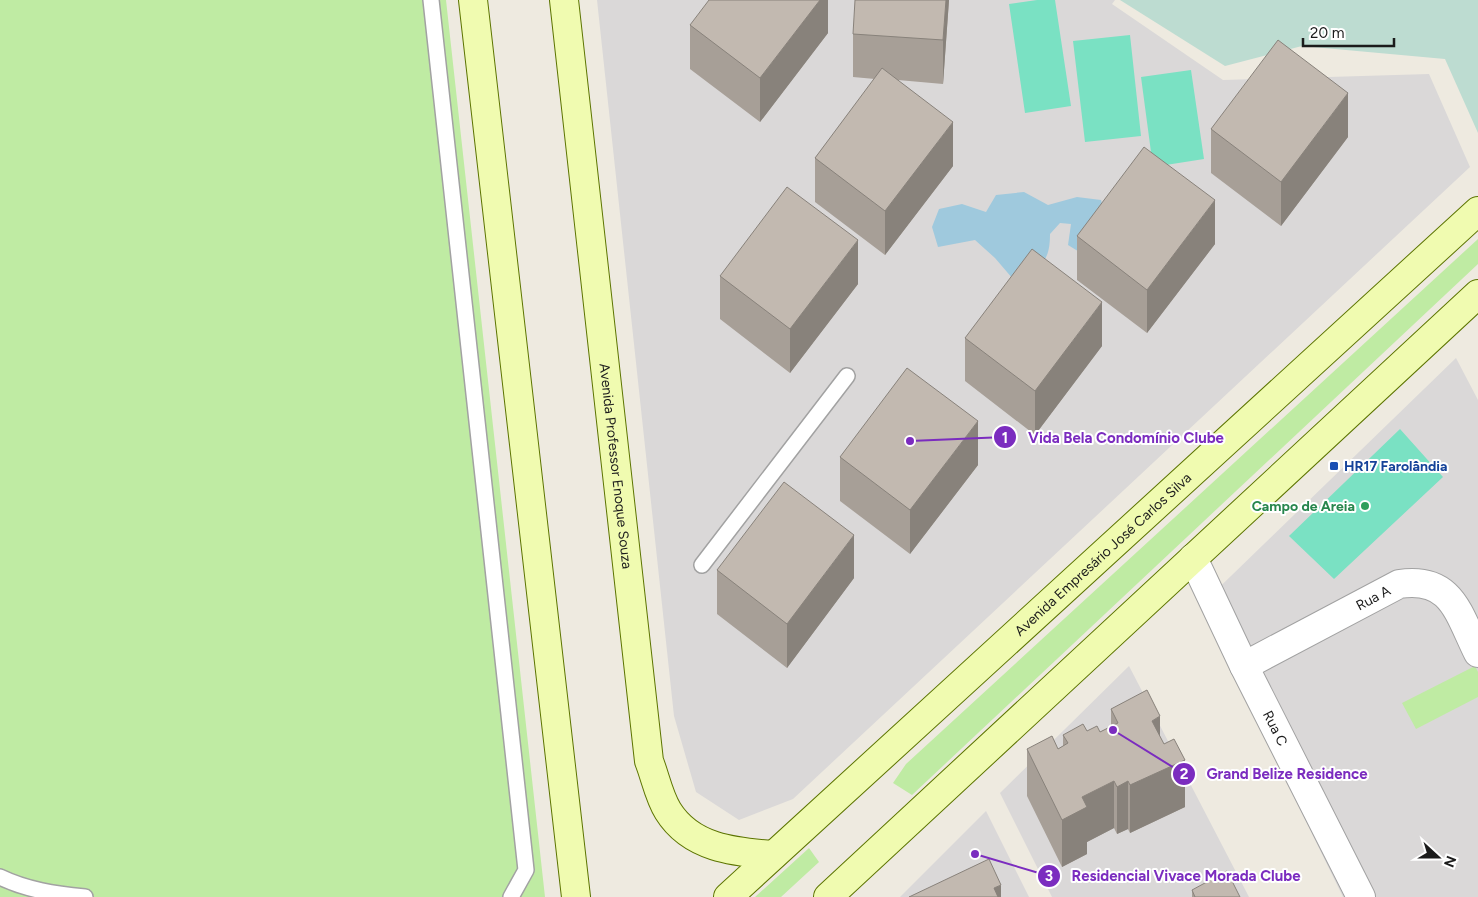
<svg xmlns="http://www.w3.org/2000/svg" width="1478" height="897" font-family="Figtree,sans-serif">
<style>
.residential{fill:#dad8d8}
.grass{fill:#bfeba3}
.wetland{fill:#bddcd1}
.pitch{fill:#7ae1c3}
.water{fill:#9fc9dd}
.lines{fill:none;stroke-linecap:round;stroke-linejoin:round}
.lane-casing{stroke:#a2a2a2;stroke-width:18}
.street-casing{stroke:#a2a2a2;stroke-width:30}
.secondary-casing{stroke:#5c7401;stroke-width:30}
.lane{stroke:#fff;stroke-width:15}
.street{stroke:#fff;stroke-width:28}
.secondary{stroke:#f0fbb0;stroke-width:28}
.wall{fill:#a79f97}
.shaded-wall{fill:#88827b}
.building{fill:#c2b9b0;stroke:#88827b}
.transit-dot{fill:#1a4fb4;stroke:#fff;stroke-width:2}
.leisure-dot{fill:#2e9e5b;stroke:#fff;stroke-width:2}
.labels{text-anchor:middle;stroke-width:4;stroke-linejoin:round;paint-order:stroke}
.street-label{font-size:14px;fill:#1b1b1b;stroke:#fff}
.transit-label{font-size:14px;font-weight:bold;fill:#164399;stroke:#fff;text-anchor:start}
.leisure-label{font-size:14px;font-weight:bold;fill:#27864d;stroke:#fff;text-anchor:end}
.leader{fill:none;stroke:#7b2cbf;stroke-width:2}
.callout-dot{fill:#7b2cbf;stroke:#fff;stroke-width:2}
.mark-label{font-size:15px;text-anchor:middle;font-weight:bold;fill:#fff}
.callout-label{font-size:15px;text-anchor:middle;font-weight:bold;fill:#7b2cbf;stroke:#fff;stroke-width:4;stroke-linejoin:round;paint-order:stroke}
</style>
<rect width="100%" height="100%" fill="#eeeae0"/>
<!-- residential -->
<path class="residential" d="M597,0H1115L1112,4L1223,80L1429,74L1470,167L793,799L739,820L696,792L674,716Z
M1456,358L1478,400V897H1343L1200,606Z
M1129,666L1249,897H1052L1000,793Z
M986,811L1029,897H900Z"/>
<!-- grass -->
<path class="grass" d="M0,0H446L545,897H0Z
M1478,239V264L912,795L893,783L906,764Z
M1475,666L1478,672V697L1416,729L1402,703Z
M809,848L819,862L781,897H755Z"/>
<!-- wetland -->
<path class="wetland" d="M1120,0H1478V133L1445,59L1302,46L1225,66Z"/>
<!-- pitch -->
<path class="pitch" d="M1037,0H1055L1071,106L1025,113L1009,4Z
M1130,35L1141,136L1085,142L1073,41Z
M1191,70L1204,159L1153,167L1141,77Z
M1400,429L1443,477L1334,579L1289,536Z"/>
<!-- water -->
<path class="water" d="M1024,192L1048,205L1077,197L1101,200L1106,219L1081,253L1068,245L1071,224L1060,223L1050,234C1050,265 1039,268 1013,279L995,258L975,240L938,247L932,227L939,209L962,204L986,212L996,195Z"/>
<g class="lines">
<defs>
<path id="lane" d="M431,0L526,870L511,897
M702,565L847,376
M0,877C27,890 55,894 85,897"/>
<g id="street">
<path id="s1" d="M1193,558L1244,666L1361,897"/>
<path id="s2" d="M1244,666L1399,584C1452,576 1458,613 1478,653"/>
</g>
<g id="secondary">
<path d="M473,0L576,897"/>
<path id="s3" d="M564,0L649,761C655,776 659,797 668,811C691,848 734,852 773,855"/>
<path id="s4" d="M728,897L1478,211"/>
<path d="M828,897L1478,294"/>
</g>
</defs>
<!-- lane casing -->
<use href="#lane" class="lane-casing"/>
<!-- street casing -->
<use href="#street" class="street-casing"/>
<!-- secondary casing -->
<use href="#secondary" class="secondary-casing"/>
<!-- lane -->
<use href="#lane" class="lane"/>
<!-- street -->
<use href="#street" class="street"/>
<!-- secondary -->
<use href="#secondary" class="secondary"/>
</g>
<!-- wall -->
<path class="wall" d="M828,0V33L760,122L690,69V25Z
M949,0L943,84L898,80L953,166L885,255L815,202V158L875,79L853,77V34Z
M1211,129L1348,137L1281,226L1211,173Z
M1077,236L1215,244L1147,333L1077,280Z
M720,276L858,284L790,373L720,319Z
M965,338L1102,346L1035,435L965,381Z
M840,457L978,465L910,554L840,501Z
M717,570L854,578L787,668L717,614Z
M1111,709L1160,737L1185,807L1130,833L1128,829L1117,834L1114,828L1087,842V854L1062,867L1027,796V749H1058L1063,746V735L1087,731L1100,732L1111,726Z
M1192,890L1240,897H1192Z"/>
<!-- shaded-wall -->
<path class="shaded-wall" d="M820,0H828V33L760,122V78Z
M946,0H949L943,84V40Z
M1348,93V137L1281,226V182Z
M953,122V166L885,255V211Z
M1215,200V244L1147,333V290Z
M858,240V284L790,373V329Z
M1102,302V346L1035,435V391Z
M978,421V465L910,554V510Z
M854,535V578L787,668V624Z
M1160,716V763L1152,721Z
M1185,760V807L1130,833V785Z
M1114,781V828L1087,842V854L1062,867V820L1082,797Z
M1128,781V829L1117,834V787Z
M1001,885V897H994V888Z"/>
<!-- building -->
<path class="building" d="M709,0H820L760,78L690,25Z
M855,0H946L943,40L853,34Z
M1278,40L1348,93L1281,182L1211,129Z
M882,68L953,122L885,211L815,158Z
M1144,147L1215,200L1147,290L1077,236Z
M787,187L858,240L790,329L720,276Z
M1032,249L1102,302L1035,391L965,338Z
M907,368L978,421L910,510L840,457Z
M784,482L854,535L787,624L717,570Z
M1147,690L1160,716L1152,721L1164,744L1174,739L1185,760L1130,785L1128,781L1117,787L1114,781L1082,797L1087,807L1062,820L1027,749L1052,736L1058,749L1068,743L1063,735L1083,724L1087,731L1097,726L1100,732L1118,723L1111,709Z
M989,859L1001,885L994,888L998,897H909Z
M1227,871L1240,897H1195L1192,890Z"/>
<!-- markers -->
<rect class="transit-dot" x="1329" y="461" width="10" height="10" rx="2.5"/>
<circle class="leisure-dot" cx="1365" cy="506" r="5"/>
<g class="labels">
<!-- street labels -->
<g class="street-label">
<text dy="5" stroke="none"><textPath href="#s3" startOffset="469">Avenida Professor Enoque Souza</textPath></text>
<text dy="5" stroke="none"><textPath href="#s4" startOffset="508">Avenida Empresário José Carlos Silva</textPath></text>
<text dy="5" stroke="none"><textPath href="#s2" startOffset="146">Rua A</textPath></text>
<text dy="5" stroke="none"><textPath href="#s1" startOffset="189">Rua C</textPath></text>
</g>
<!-- transit labels -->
<g class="transit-label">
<text x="1344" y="471">HR17 Farolândia</text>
</g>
<!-- leisure labels -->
<g class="leisure-label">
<text x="1355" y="511">Campo de Areia</text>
</g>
</g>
<!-- callouts -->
<path class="leader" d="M910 441L1005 437M1113 730L1184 774M975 854L1049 876"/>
<g class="callout-dot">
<circle cx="910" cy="441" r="5"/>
<circle cx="1113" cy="730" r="5"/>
<circle cx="975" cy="854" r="5"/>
<circle cx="1005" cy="437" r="12"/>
<circle cx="1184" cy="774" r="12"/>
<circle cx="1049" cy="876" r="12"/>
</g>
<g class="mark-label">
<text x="1005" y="443">1</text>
<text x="1184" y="779">2</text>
<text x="1049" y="881">3</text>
</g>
<g class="callout-label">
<text x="1126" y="443">Vida Bela Condomínio Clube</text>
<text x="1287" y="779">Grand Belize Residence</text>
<text x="1186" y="881">Residencial Vivace Morada Clube</text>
</g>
<!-- north arrow -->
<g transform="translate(1438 857) rotate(111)" stroke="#ffffff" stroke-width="4" paint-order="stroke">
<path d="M0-4L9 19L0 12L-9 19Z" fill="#1b1b1b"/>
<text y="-8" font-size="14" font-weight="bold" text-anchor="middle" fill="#1b1b1b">N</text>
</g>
<!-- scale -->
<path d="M1303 38v8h91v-8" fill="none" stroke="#1b1b1b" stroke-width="2.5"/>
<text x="1310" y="38" font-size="15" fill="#1b1b1b" stroke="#ffffff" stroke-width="4" paint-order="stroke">20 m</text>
</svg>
